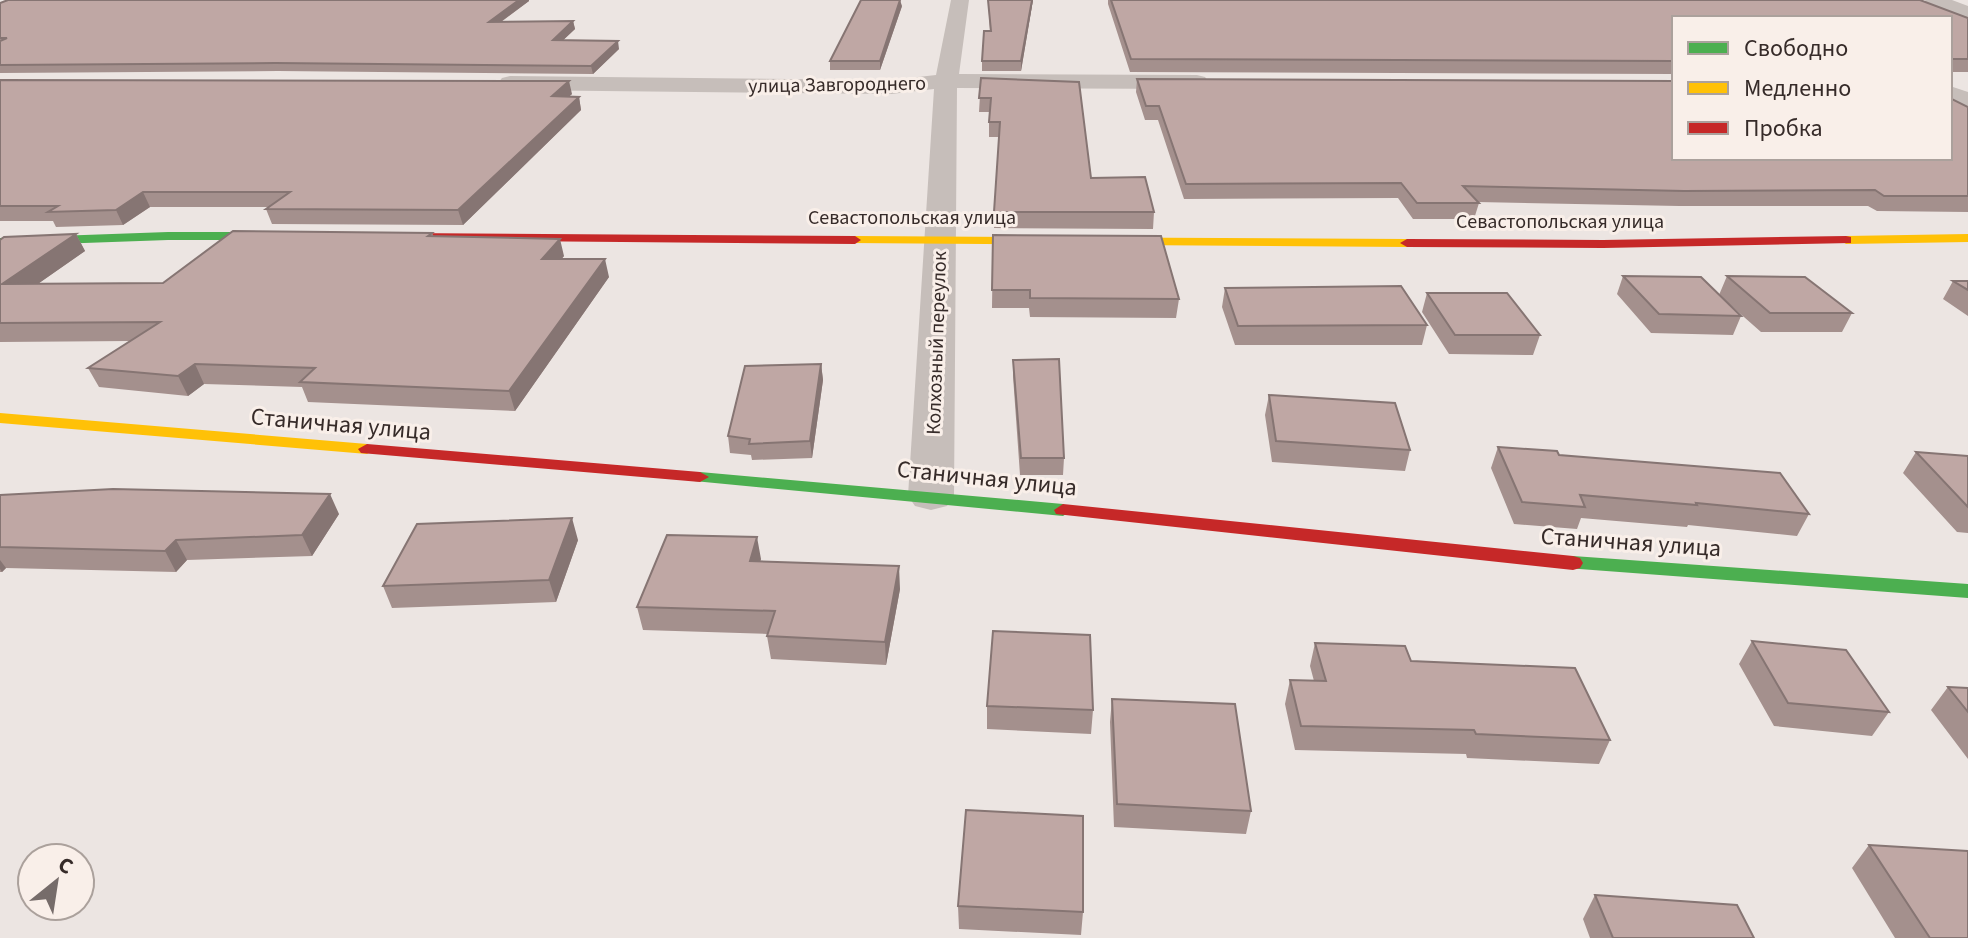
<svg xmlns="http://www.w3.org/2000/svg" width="1968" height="938" font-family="'Source Sans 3',sans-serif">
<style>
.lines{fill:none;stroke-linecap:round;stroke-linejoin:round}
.street{fill:#c6beba;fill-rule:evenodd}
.fast{fill:#4caf50;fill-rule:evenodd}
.slow{fill:#ffc107;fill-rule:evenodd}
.jam{fill:#c62828;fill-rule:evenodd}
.wall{fill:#a4908d}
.shaded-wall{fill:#867573}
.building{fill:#bfa7a4;stroke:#867573;stroke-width:2}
.labels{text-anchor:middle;stroke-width:6;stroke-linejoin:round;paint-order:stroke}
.far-street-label{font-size:20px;fill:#362b29;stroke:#f9efe9}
.street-label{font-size:24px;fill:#362b29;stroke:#f9efe9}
</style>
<rect width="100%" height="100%" fill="#ece5e2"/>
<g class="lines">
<!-- street -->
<path class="street" d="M951,0H969L959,74L1197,75L1205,77L1209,82L1205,87L1197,89L957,88L954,496L947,506L931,510L915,506L908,496L934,89L891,94L510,90L502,88L498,83L502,78L510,76L891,80L936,75Z
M1925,0H1952L1968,6V18L1927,4Z
M1950,86L1968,92V107L1950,101Z"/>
<!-- fast -->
<path class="fast" d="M168,232H286L292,236L286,240H168L0,246V238Z
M700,472L1063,504L1072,510L1063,516L694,481L691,477L694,473Z
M1573,556L1968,584V598L1566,568L1563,563L1566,558Z"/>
<!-- slow -->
<path class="slow" d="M1968,234V242L1846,244L1840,240L1846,236Z
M855,236L1407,239L1414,243L1407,247L850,243L849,240Z
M0,413L367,444L376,449L367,454L0,423Z"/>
<!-- jam -->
<path class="jam" d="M402,233L855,236L861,240L855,244L397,240V234Z
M1846,236L1851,237V243L1603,248L1407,247L1400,243L1407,239L1603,240Z
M367,444L700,472L709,477L700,482L361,453L358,449Z
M1063,504L1573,556L1580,558L1583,563L1580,568L1573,570L1056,514L1054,510Z"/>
</g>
<!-- wall -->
<path class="wall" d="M988,0H1033L1021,71H982V61L990,31Z
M1108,0H1920L1968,18V72H1950V18H1674V74L1130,72L1108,4Z
M529,1L501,22L573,21L575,29L563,40L619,49L593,74L278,71L0,73V3Z
M902,6L880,70H830V61Z
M981,78L1091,178L1154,212L1153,229L994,228L999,137H989V112H979Z
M1137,79L1968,107V212L1877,211L1868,206H1679L1477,202L1479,203L1474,219H1413L1398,198L1184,199L1158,120H1145L1136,92Z
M0,80L572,94L568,97H579L581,110L463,225L272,224L266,209L270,207H150L123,225L56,227L53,221H0Z
M432,233L434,237L564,256L561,259L609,277L515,411L308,402L302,387L204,384L188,396L99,387L88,368L130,341L0,342V240L76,234L85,251L39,283H163Z
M993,235L1179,299L1176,318L1030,317L1029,308H992Z
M1623,276L1741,316L1733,335L1651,333L1617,294Z
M1727,276L1852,313L1842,332H1761L1719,295Z
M1953,281H1968V316L1943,299Z
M1225,288L1427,325L1422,345H1235L1222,307Z
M1427,293L1540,335L1533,355L1449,354L1422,312Z
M1013,360L1064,458L1063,475H1020L1013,376Z
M821,364L823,380L812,458L752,460L751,455L730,453L728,436Z
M1269,395L1410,450L1405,471L1272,462L1265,415Z
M1498,447L1559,455L1809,514L1797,536L1688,525L1687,527L1581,518L1577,529L1514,524L1491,468Z
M1916,452L1968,456V533L1957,532L1903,473Z
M0,495L339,514L312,556L187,560L176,572L6,568L2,572H0Z
M578,540L556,602L392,608L383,586Z
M761,559L760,561L900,589L886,665L771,659L767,636L768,634L643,630L637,607Z
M1752,641L1889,712L1872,736L1774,726L1739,664Z
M1315,643L1411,661L1610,740L1599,764L1467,758L1466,754L1295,750L1285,704L1290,680L1314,681L1310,666Z
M1948,687L1968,688V759L1931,710Z
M1112,699L1251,811L1246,834L1114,827L1110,722Z
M987,706L1093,710L1091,734L987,729Z
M1869,845L1968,938H1895L1852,868Z
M1595,895L1754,938H1590L1583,919Z
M958,906L1083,912L1081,935L959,929Z"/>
<!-- shaded-wall -->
<path class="shaded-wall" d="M519,0H529V1L491,29L489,22Z
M900,0L902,6L880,70V61Z
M1032,0H1033L1021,71V61Z
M573,21L575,29L555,48L553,40Z
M618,41L619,49L593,74L591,66Z
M569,81L572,94L555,109L552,96Z
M579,97L581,110L463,225L458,210Z
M143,192L150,207L123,225L116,210Z
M76,234L85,251L12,302L2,284Z
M560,239L564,256L547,277L542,259Z
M605,259L609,277L515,411L509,391Z
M195,364L204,384L188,396L178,376Z
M821,364L823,380L812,458L810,441Z
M330,494L339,514L312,556L302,535Z
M572,518L578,540L556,602L549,580Z
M757,537L761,559L754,583L750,561Z
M176,540L187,560L176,572L165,551Z
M0,560L6,568L2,572L0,569Z
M899,566L900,589L886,665L885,642Z"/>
<!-- building -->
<path class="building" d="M8,0H519L489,22L573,21L553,40L618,41L591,66L275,63L0,65V41L7,38H0V3Z
M861,0H900L880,61H830Z
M988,0H1032L1021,61H982L984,31H991Z
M1111,0H1920L1968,18V59H1950V18H1674V61L1131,59Z
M981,78L1079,82L1091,178L1145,177L1154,212H994L1000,122H989L991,98H979Z
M1137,79L1674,81V158H1950V98L1968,107V196H1884L1875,190L1684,191L1463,186L1479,203H1417L1401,183L1186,184L1159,106H1146Z
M0,80L569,81L552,96L579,97L458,210L266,209L290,192H143L116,210L48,212L58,206H0Z
M233,231L432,233L428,236L560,239L542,259H605L509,391L300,382L315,368L195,364L178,376L88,368L160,322L0,323V240L4,237L76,234L2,284L163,283Z
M993,235L1161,236L1179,299L1030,298V290H992Z
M1623,276L1701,277L1741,316L1659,314Z
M1727,276L1805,277L1852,313H1770Z
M1953,281H1968V290Z
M1401,286L1427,325L1238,326L1225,288Z
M1427,293H1507L1540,335H1455Z
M1059,359L1064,458H1021L1013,360Z
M821,364L810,441L749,444L750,439L728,436L745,366Z
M1269,395L1395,403L1410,450L1276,441Z
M1498,447L1557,451L1559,455L1780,473L1809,514L1696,503L1697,505L1580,495L1585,507L1522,502Z
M1916,452L1968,456V507Z
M113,489L330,494L302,535L176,540L165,551L0,547V495Z
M572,518L549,580L383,586L417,524Z
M667,535L757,537L750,561L899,566L885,642L767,636L775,611L637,607Z
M993,631L1090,635L1093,710L987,706Z
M1752,641L1846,650L1889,712L1788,703Z
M1315,643L1405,646L1411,661L1575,668L1610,740L1476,734L1474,730L1301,726L1290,680L1326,681Z
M1948,687L1968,688V712Z
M1112,699L1235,704L1251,811L1117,804Z
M966,810L1083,816V912L958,906Z
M1869,845L1968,851V938H1930Z
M1595,895L1737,905L1754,938H1613Z"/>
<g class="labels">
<!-- far-street labels -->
<g class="far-street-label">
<text transform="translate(837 84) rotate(-1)" y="7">улица Завгороднего</text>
<text x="912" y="224">Севастопольская улица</text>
<text x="1560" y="228">Севастопольская улица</text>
<text transform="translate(936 343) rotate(-88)" y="7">Колхозный переулок</text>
</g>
<!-- street labels -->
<g class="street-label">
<text transform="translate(341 424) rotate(5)" y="8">Станичная улица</text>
<text transform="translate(987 478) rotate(6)" y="8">Станичная улица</text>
<text transform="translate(1631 542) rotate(4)" y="8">Станичная улица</text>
</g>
</g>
<!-- legend -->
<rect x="1672" y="16" width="280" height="144" fill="#f9efe9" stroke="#aba19c" stroke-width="2"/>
<rect x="1688" y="42" width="40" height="12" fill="#4caf50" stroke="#aba19c" stroke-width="2"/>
<text x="1744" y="56" font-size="24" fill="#362b29">Свободно</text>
<rect x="1688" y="82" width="40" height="12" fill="#ffc107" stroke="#aba19c" stroke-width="2"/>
<text x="1744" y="96" font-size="24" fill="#362b29">Медленно</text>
<rect x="1688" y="122" width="40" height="12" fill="#c62828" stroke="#aba19c" stroke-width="2"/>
<text x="1744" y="136" font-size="24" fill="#362b29">Пробка</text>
<!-- north arrow -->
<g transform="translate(56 882) rotate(30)"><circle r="38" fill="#f9efe9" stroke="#aba19c" stroke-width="2"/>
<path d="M0-6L14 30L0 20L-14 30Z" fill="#766c6a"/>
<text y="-12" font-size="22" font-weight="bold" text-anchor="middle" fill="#362b29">С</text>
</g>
</svg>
